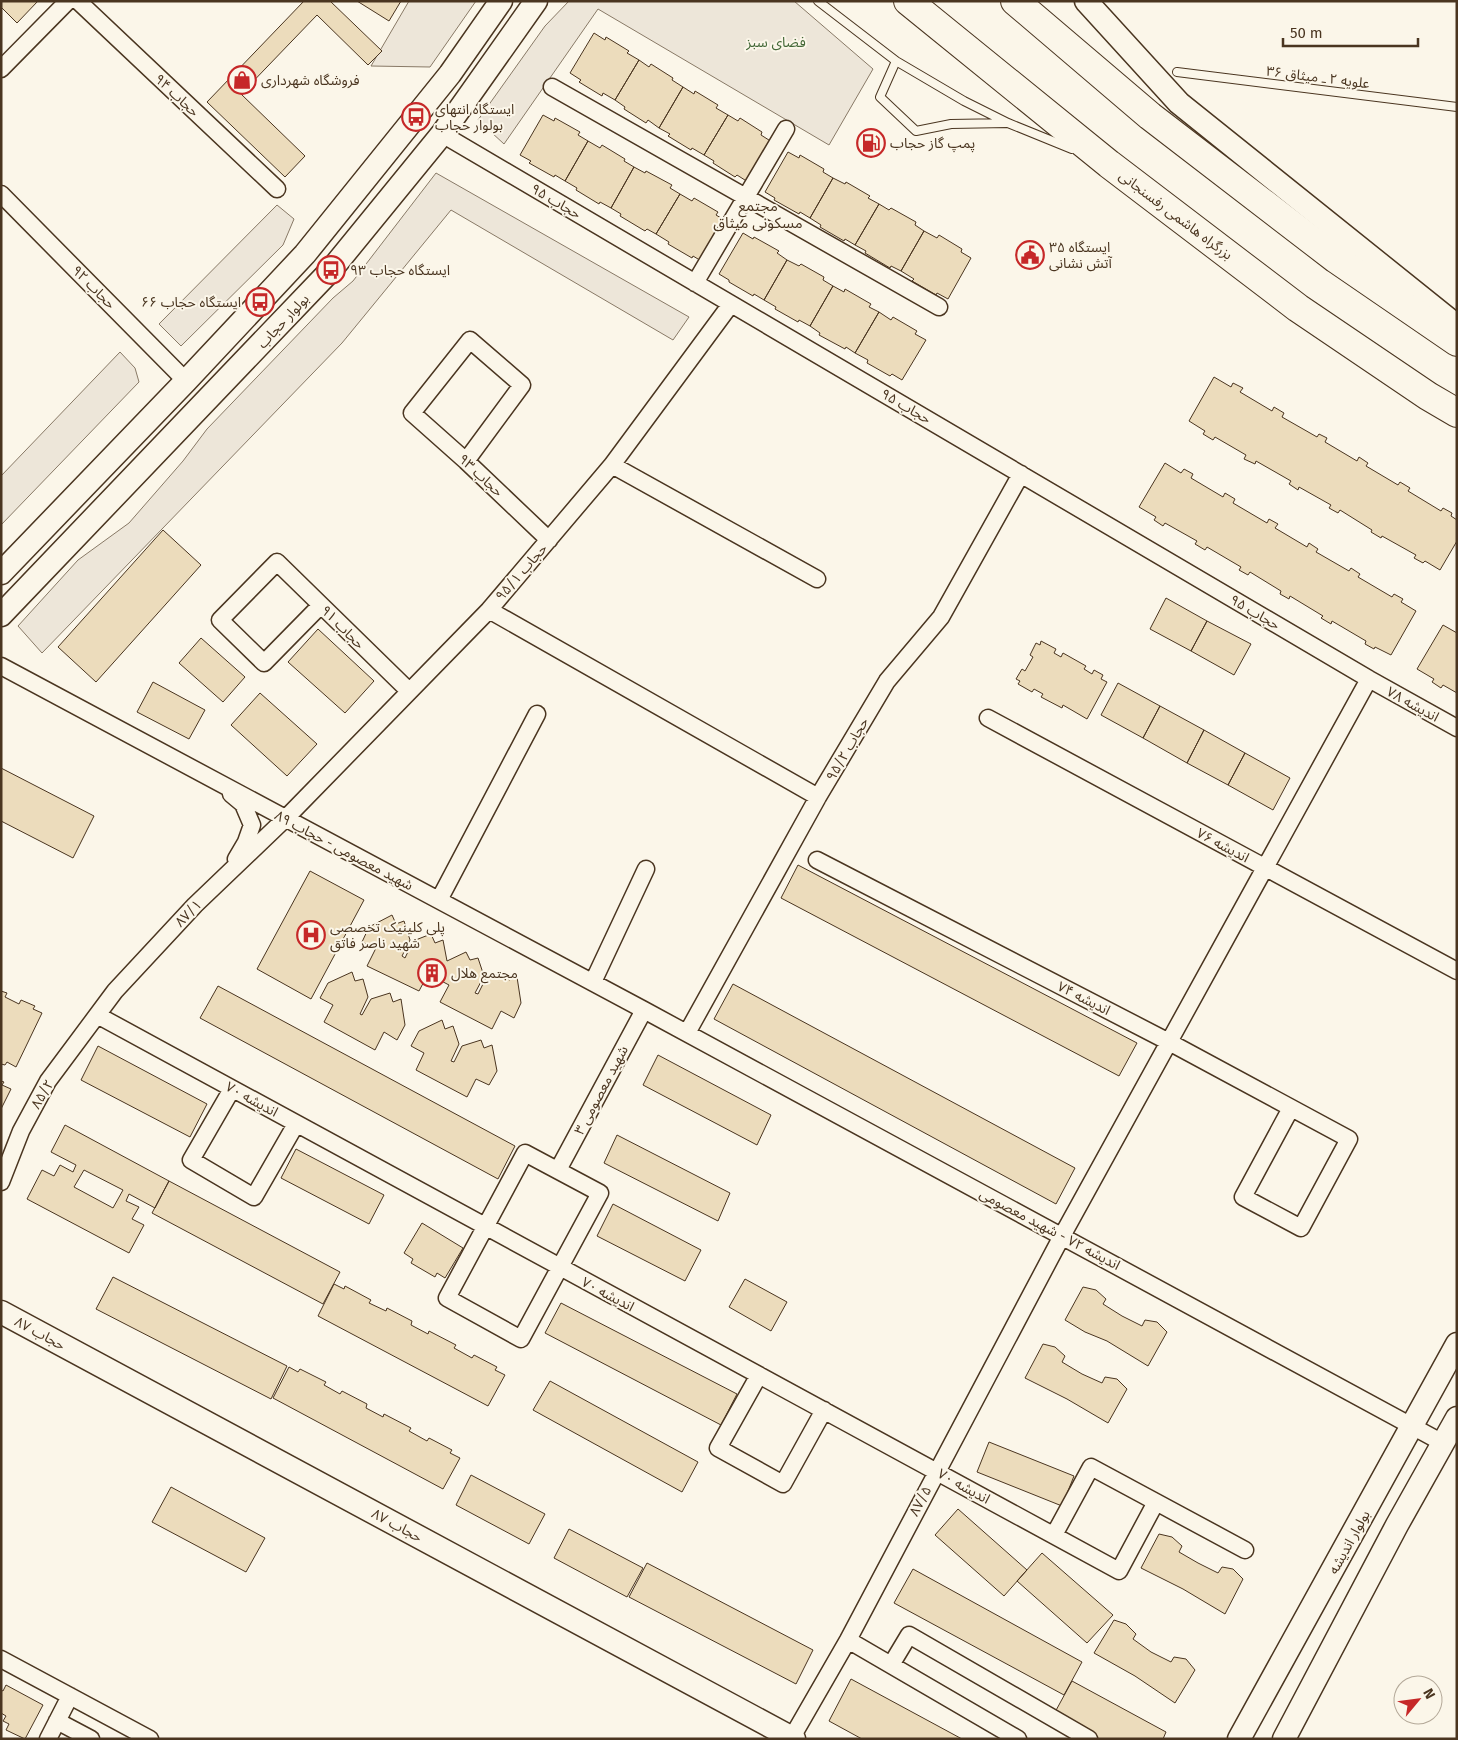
<svg xmlns="http://www.w3.org/2000/svg" width="1458" height="1740" font-family="'Fira Sans','Noto Sans Arabic',sans-serif">
<style>
.green{fill:#ede6d9;stroke:#887966}
.building{fill:#ecdcbc;stroke:#4a3520;fill-rule:evenodd}
.lines{fill:none;stroke-linecap:round;stroke-linejoin:round}
.lane-casing{stroke:#4a3520;stroke-width:10}
.street-casing{stroke:#4a3520;stroke-width:19}
.secondary-casing{stroke:#4a3520;stroke-width:25}
.highway-casing{stroke:#4a3520;stroke-width:30}
.lane{stroke:#fbf6e9;stroke-width:8}
.street{stroke:#fbf6e9;stroke-width:16}
.secondary{stroke:#fbf6e9;stroke-width:22}
.highway{stroke:#fbf6e9;stroke-width:28}
.labels{text-anchor:middle;stroke-width:4;stroke-linejoin:round;paint-order:stroke}
.park-label{font-size:14px;fill:#436837;stroke:#fbf6e9}
.street-label{font-size:14px;fill:#4a3520;stroke:#fbf6e9}
.poi-label{font-size:14px;fill:#4a3520;stroke:#fbf6e9;text-anchor:start}
.neighbourhood-label{font-size:15px;fill:#4a3520;stroke:#fbf6e9}
</style>
<rect width="100%" height="100%" fill="#fbf6e9"/>
<!-- green -->
<path class="green" d="M409,1H476L430,67L371,66Z
M569,1H794L873,69L829,145L598,9L504,144L478,120L545,26Z
M436,173L689,317L673,340L451,210L342,343L42,653L18,626L78,560L129,523L183,461L207,429L333,298L353,281Z
M277,205L294,219L283,245L181,346L159,324Z
M120,352L135,368L139,382L1,525V476Z"/>
<!-- building -->
<path class="building" d="M1,1H38L17,23L1,7Z
M304,1H330L382,51L368,65L317,15L241,94L305,156L285,177L207,102Z
M357,1H401L389,21Z
M594,33L605,40L606,37L629,51L627,53L639,60L615,100L603,93L602,96L579,82L581,80L570,73Z
M639,60L649,67L651,64L673,78L672,80L683,87L659,128L648,120L646,123L624,109L625,107L615,100Z
M683,87L694,94L695,91L718,105L716,108L728,115L704,155L692,148L691,150L668,136L670,134L659,128Z
M543,115L554,121L555,118L580,132L578,135L588,141L565,181L555,175L554,177L529,163L531,161L520,155Z
M728,115L738,121L740,118L762,132L761,135L772,142L748,182L737,175L735,177L713,163L714,161L704,155Z
M588,141L600,148L602,145L625,159L624,161L634,167L611,208L600,202L599,204L576,190L577,188L565,181Z
M788,152L799,158L800,155L824,169L823,172L833,178L810,218L800,212L799,214L774,200L775,198L765,192Z
M634,167L645,173L646,171L672,185L670,188L680,194L656,234L647,229L645,231L620,216L621,214L611,208Z
M833,178L845,184L846,182L870,196L868,198L879,204L855,245L845,239L844,241L820,227L821,225L810,218Z
M680,194L692,201L694,198L718,212L716,215L726,221L703,262L693,256L692,258L668,244L669,242L656,234Z
M879,204L889,210L891,208L916,222L915,225L924,231L901,271L891,266L890,268L865,253L866,251L855,245Z
M924,231L937,238L939,235L962,249L961,252L971,258L948,299L937,293L936,295L912,281L914,279L901,271Z
M743,233L753,239L754,237L779,251L777,253L787,260L764,300L754,294L753,296L729,282V280L719,274Z
M787,260L799,266L801,264L824,277L823,280L833,286L810,326L799,320L798,322L775,309L776,307L764,300Z
M833,286L844,292L845,289L871,304L869,307L879,312L855,353L846,347L845,349L819,335L820,333L810,326Z
M879,312L891,320L893,317L917,331L915,334L926,340L902,380L892,374L890,376L867,363L868,360L855,353Z
M1214,377L1231,387L1233,383L1243,388L1240,392L1272,411L1274,407L1284,413L1282,417L1317,437L1319,434L1327,438L1325,442L1357,461L1359,457L1368,463L1366,466L1398,485L1400,482L1410,488L1408,491L1441,511L1443,508L1452,513L1451,516L1457,520V541L1440,570L1425,561L1423,563L1414,558L1416,555L1382,536L1381,538L1371,532L1372,530L1340,510L1338,513L1329,508L1331,505L1299,487L1298,490L1289,484L1291,481L1256,461L1255,464L1244,459L1246,455L1215,437L1213,440L1203,434L1205,431L1189,421Z
M1165,463L1181,473L1184,469L1193,474L1191,478L1223,497L1225,493L1235,499L1233,503L1267,523L1269,519L1278,524L1275,528L1307,547L1309,543L1318,549L1316,552L1349,571L1351,568L1360,574L1358,577L1392,597L1394,594L1403,599L1401,602L1416,611L1391,655L1375,647L1374,649L1365,644L1366,641L1332,621L1331,624L1321,618L1323,616L1290,596L1289,599L1280,594L1281,591L1250,572L1248,575L1239,570L1241,567L1207,547L1205,550L1195,544L1197,541L1165,523L1163,526L1154,520L1156,517L1139,507Z
M163,530L201,565L96,682L58,647Z
M1166,598L1207,621L1191,651L1150,629Z
M1207,621L1251,644L1234,675L1191,651Z
M1443,625L1457,633V693L1443,685L1441,688L1432,682L1434,679L1417,669Z
M318,629L374,681L345,713L288,662Z
M201,638L245,677L223,702L179,663Z
M1041,641L1056,649L1054,653L1061,657L1063,653L1086,666L1084,669L1092,674L1094,670L1103,675L1101,679L1107,682L1087,719L1063,705L1062,708L1041,697L1043,694L1034,689L1032,692L1018,684L1020,681L1016,679L1022,669L1025,671L1033,657L1030,655L1036,643L1040,645Z
M153,682L205,710L189,739L137,712Z
M1118,683L1160,706L1143,738L1101,715Z
M260,693L317,744L287,776L231,725Z
M1160,706L1204,730L1187,763L1143,738Z
M1204,730L1245,753L1228,785L1187,763Z
M1245,753L1290,778L1273,810L1228,785Z
M1,768L94,816L73,858L1,821Z
M798,865L1137,1043L1119,1076L781,898Z
M310,871L364,900L311,999L257,969Z
M392,915L396,924L404,921L410,940L402,956L405,958L413,941L431,934L435,943L443,940L447,961L466,952L470,960L478,958L484,976L475,993L478,994L486,978L505,972L509,980L517,977L521,1003L514,1018L501,1011L492,1029L440,1002L449,985L428,974L419,991L367,966L376,948L362,942L369,927Z
M352,972L355,981L363,979L368,997L360,1014L362,1015L371,999L390,993L393,1002L401,999L405,1025L397,1040L384,1032L375,1050L324,1022L333,1005L320,998L328,983Z
M733,984L1075,1168L1056,1204L714,1019Z
M218,986L515,1146L498,1179L200,1018Z
M1,991L7,993L5,997L19,1004L21,1000L35,1006L33,1009L42,1013L16,1067L7,1062L5,1065L1,1064Z
M442,1020L445,1029L453,1026L459,1044L451,1061L454,1062L462,1046L481,1040L484,1048L492,1045L497,1071L489,1085L476,1079L467,1097L416,1070L424,1053L411,1046L419,1031Z
M98,1046L207,1104L190,1137L81,1080Z
M658,1055L771,1115L757,1145L643,1085Z
M1,1081L4,1082L2,1085L11,1089L1,1109Z
M65,1125L169,1181L155,1208L129,1194L126,1201L139,1207L132,1219L144,1225L129,1253L27,1199L42,1170L54,1176L60,1165L73,1172L76,1165L51,1152ZM84,1170L123,1190L113,1208L74,1187Z
M617,1135L730,1193L718,1221L604,1163Z
M296,1149L384,1195L369,1224L281,1178Z
M169,1181L340,1272L323,1304L152,1213Z
M613,1204L701,1250L685,1281L597,1236Z
M422,1223L463,1248L445,1278L437,1273L435,1277L411,1263L413,1259L404,1253Z
M113,1277L287,1366L271,1399L96,1309Z
M745,1279L787,1302L771,1331L729,1307Z
M334,1284L344,1289L345,1286L371,1300L369,1303L386,1311L387,1308L412,1321L411,1325L428,1334L429,1331L456,1345L454,1348L472,1358L474,1355L497,1367L495,1370L505,1375L488,1406L318,1316Z
M1083,1287L1096,1290L1106,1299L1103,1304L1122,1316L1142,1326L1145,1320L1157,1322L1167,1332L1148,1366L1107,1341L1085,1332L1065,1320Z
M561,1303L737,1394L721,1425L545,1333Z
M1043,1344L1055,1347L1065,1356L1062,1362L1082,1374L1102,1383L1105,1377L1117,1379L1127,1389L1108,1423L1067,1399L1025,1378Z
M289,1367L298,1372L300,1369L326,1382L324,1385L340,1394L342,1391L367,1404L366,1408L383,1417L384,1414L411,1428L409,1431L427,1441L429,1438L452,1450L450,1453L460,1458L443,1489L273,1398Z
M550,1381L698,1462L682,1492L533,1410Z
M989,1442L1074,1476L1062,1506L977,1472Z
M471,1475L545,1514L529,1544L456,1505Z
M171,1487L265,1538L246,1572L152,1522Z
M958,1509L1027,1570L1004,1596L935,1535Z
M569,1529L643,1568L627,1597L554,1558Z
M1159,1534L1172,1537L1182,1546L1179,1552L1198,1563L1218,1573L1222,1567L1233,1569L1243,1579L1225,1614L1183,1589L1141,1568Z
M1042,1553L1113,1615L1087,1643L1017,1581Z
M647,1563L813,1650L796,1684L629,1597Z
M913,1569L1082,1662L1064,1695L894,1603Z
M1114,1620L1126,1624L1136,1634L1133,1639L1151,1652L1171,1662L1174,1657L1186,1659L1195,1670L1175,1703L1135,1676L1094,1653Z
M851,1679L962,1739H862L829,1721Z
M1072,1681L1166,1732L1163,1739H1099L1054,1714Z
M6,1685L43,1705L25,1739L6,1730L9,1724L3,1721L6,1716L1,1713V1690L3,1691Z"/>
<g class="lines">
<defs>
<path id="lane" d="M818,1L896,61L964,101L1008,123L1072,149
M896,61L880,97L916,131L951,124L1007,123
M1177,72L1457,107"/>
<path id="street" d="M78,1L277,189
M1,69L68,1
M552,87L939,307
M442,134L1369,679L1457,728
M1,194L186,381
M695,283L786,129
M466,461L522,385L470,340L412,413L466,461L549,540
M612,465L817,579
M321,605L264,663L220,620L277,562L409,691
M489,610L818,797
M1,666L644,1010L1443,1443
M988,718L1457,971
M231,794L243,804L252,825L246,842L236,859
M817,860L1169,1042L1349,1139L1301,1228L1243,1197L1291,1108
M439,900L537,714
M593,982L646,869
M97,1015L1119,1571L1156,1502L1091,1467L1054,1535
M687,1033L818,797L887,681L941,617L1021,474
M232,1089L191,1160L254,1197L296,1124
M525,1153L600,1193L521,1339L447,1298Z
M558,1170L644,1010
M1,1182L21,1131L48,1081L115,991L195,905L286,818L489,610L612,465L731,304
M759,1375L718,1448L783,1484L824,1410
M1156,1502L1245,1550
M848,1640L1018,1739
M1,1659L150,1739
M891,1665L909,1635L1089,1739
M57,1721L91,1739
M48,1739L70,1696
M791,1739L848,1640L1062,1236L1369,679"/>
<path id="secondary" d="M1086,1L1179,103L1457,326
M1,573L186,381L305,254L450,74L501,1
M1,615L331,270L442,134L536,1
M1,1312L794,1739
M1239,1739L1457,1344
M1284,1739L1397,1525L1457,1418"/>
<path id="highway" d="M908,1L1109,164L1298,308L1428,396L1457,413
M1015,1L1150,116L1336,259L1457,342"/>
</defs>
<!-- lane casing -->
<use href="#lane" class="lane-casing"/>
<!-- street casing -->
<use href="#street" class="street-casing"/>
<!-- secondary casing -->
<use href="#secondary" class="secondary-casing"/>
<!-- highway casing -->
<use href="#highway" class="highway-casing"/>
<!-- lane -->
<use href="#lane" class="lane"/>
<!-- street -->
<use href="#street" class="street"/>
<!-- secondary -->
<use href="#secondary" class="secondary"/>
<!-- highway -->
<use href="#highway" class="highway"/>
</g>
<!-- icons -->
<defs>
<symbol id="shop-ring" viewBox="-11 -11 22 22"><circle r="9.5" fill="#fbf6e9" stroke="#c62828" stroke-width="1.5"/><path d="M-5-2.5h2.3a2.7 3.5 0 0 1 5.4 0H5L5.5 6h-11ZM-1.5-2.5h3a1.5 2.3 0 0 0-3 0Z" fill="#c62828"/></symbol>
<symbol id="bus-ring" viewBox="-11 -11 22 22"><circle r="9.5" fill="#fbf6e9" stroke="#c62828" stroke-width="1.5"/><path d="M-5-6H5V4H4V6H2V4H-2V6H-4V4H-5ZM-3.5-4V0h7V-4ZM-3.5 1.2v1.5H-2V1.2ZM2 1.2v1.5H3.5V1.2Z" fill="#c62828"/></symbol>
<symbol id="fuel-ring" viewBox="-11 -11 22 22"><circle r="9.5" fill="#fbf6e9" stroke="#c62828" stroke-width="1.5"/><path d="M-5.5-6h7V0h2V4h1.3V-2.5L3-4.5l.8-.8L6-3V5H2.5V1h-1V6h-7ZM-4.2-4.7v3.2H.2V-4.7Z" fill="#c62828"/></symbol>
<symbol id="civic-ring" viewBox="-11 -11 22 22"><circle r="9.5" fill="#fbf6e9" stroke="#c62828" stroke-width="1.5"/><path d="M-.6-6.5H3V-4.5H.6V-3L4-1V1h2V6H-6V1h2V-1L-.6-3ZM-1.2 2.5V6h2.4V2.5Z" fill="#c62828"/></symbol>
<symbol id="hospital-ring" viewBox="-11 -11 22 22"><circle r="9.5" fill="#fbf6e9" stroke="#c62828" stroke-width="1.5"/><path d="M-5-5h3v3.5h4V-5h3V5h-3V1.5h-4V5h-3Z" fill="#c62828"/></symbol>
<symbol id="building-ring" viewBox="-11 -11 22 22"><circle r="9.5" fill="#fbf6e9" stroke="#c62828" stroke-width="1.5"/><path d="M-4-6H4V6H1V3H-1V6H-4ZM-2.5-4.3h1.7v1.8h-1.7ZM.8-4.3h1.7v1.8H.8ZM-2.5-1h1.7V.8h-1.7ZM.8-1h1.7V.8H.8Z" fill="#c62828"/></symbol>
</defs>
<g fill-rule="evenodd">
<use href="#shop-ring" x="226" y="64" width="32" height="32"/>
<use href="#bus-ring" x="400" y="101" width="32" height="32"/>
<use href="#fuel-ring" x="855" y="127" width="32" height="32"/>
<use href="#civic-ring" x="1014" y="239" width="32" height="32"/>
<use href="#bus-ring" x="315" y="254" width="32" height="32"/>
<use href="#bus-ring" x="244" y="286" width="32" height="32"/>
<use href="#hospital-ring" x="295" y="919" width="32" height="32"/>
<use href="#building-ring" x="416" y="957" width="32" height="32"/>
</g>
<g class="labels">
<!-- park labels -->
<g class="park-label">
<text x="776" y="47">فضای سبز</text>
</g>
<!-- street labels -->
<g class="street-label">
<text transform="translate(1318 77) rotate(7)" y="5">علویه ۲ ـ میثاق ۳۶</text>
<text transform="translate(177 95) rotate(43)" y="5">حجاب ۹۴</text>
<text transform="translate(556 201) rotate(30)" y="5">حجاب ۹۵</text>
<text transform="translate(1176 215) rotate(37)" y="5">بزرگراه هاشمی رفسنجانی</text>
<text transform="translate(94 287) rotate(45)" y="5">حجاب ۹۲</text>
<text transform="translate(283 321) rotate(-47)" y="5">بولوار حجاب</text>
<text transform="translate(906 406) rotate(30)" y="5">حجاب ۹۵</text>
<text transform="translate(481 475) rotate(43)" y="5">حجاب ۹۳</text>
<text transform="translate(521 572) rotate(-49)" y="5">حجاب ۹۵/۱</text>
<text transform="translate(1255 612) rotate(30)" y="5">حجاب ۹۵</text>
<text transform="translate(343 627) rotate(45)" y="5">حجاب ۹۱</text>
<text transform="translate(1413 704) rotate(29)" y="5">اندیشه ۷۸</text>
<text transform="translate(847 749) rotate(-60)" y="5">حجاب ۹۵/۲</text>
<text transform="translate(1223 845) rotate(28)" y="5">اندیشه ۷۶</text>
<text transform="translate(344 850) rotate(28)" y="5">شهید معصومی - حجاب ۸۹</text>
<text transform="translate(188 913) rotate(-46)" y="5">۸۷/۱</text>
<text transform="translate(1084 998) rotate(27)" y="5">اندیشه ۷۴</text>
<text transform="translate(601 1090) rotate(-62)" y="5">شهید معصومی ۳</text>
<text transform="translate(42 1094) rotate(-60)" y="5">۸۵/۲</text>
<text transform="translate(252 1099) rotate(29)" y="5">اندیشه ۷۰</text>
<text transform="translate(1050 1229) rotate(28)" y="5">اندیشه ۷۲ - شهید معصومی</text>
<text transform="translate(608 1294) rotate(28)" y="5">اندیشه ۷۰</text>
<text transform="translate(40 1333) rotate(28)" y="5">حجاب ۸۷</text>
<text transform="translate(964 1486) rotate(29)" y="5">اندیشه ۷۰</text>
<text transform="translate(920 1501) rotate(-62)" y="5">۸۷/۵</text>
<text transform="translate(397 1525) rotate(28)" y="5">حجاب ۸۷</text>
<text transform="translate(1349 1542) rotate(-61)" y="5">بولوار اندیشه</text>
</g>
<!-- poi labels -->
<g class="poi-label">
<text x="261" y="85">فروشگاه شهرداری</text>
<text x="435" y="114">ایستگاه انتهای<tspan x="435" dy="16">بولوار حجاب</tspan></text>
<text x="890" y="148">پمپ گاز حجاب</text>
<text x="1049" y="252">ایستگاه ۳۵<tspan x="1049" dy="16">آتش نشانی</tspan></text>
<text x="350" y="275">ایستگاه حجاب ۹۳</text>
<text x="241" y="307" text-anchor="end">ایستگاه حجاب ۶۶</text>
<text x="330" y="932">پلی کلینیک تخصصی<tspan x="330" dy="16">شهید ناصر فاتق</tspan></text>
<text x="451" y="978">مجتمع هلال</text>
</g>
<!-- neighbourhood labels -->
<g class="neighbourhood-label">
<text x="758" y="211">مجتمع<tspan x="758" dy="17">مسکونی میثاق</tspan></text>
</g>
</g>
<!-- border -->
<rect width="1458" height="1740" fill="none" stroke="#4a3520" stroke-width="5"/>
<!-- north arrow -->
<g transform="translate(1418 1700) rotate(61)"><circle r="24" fill="#fbf6e9" stroke="#b4a999"/>
<path d="M0-4L9 19L0 12L-9 19Z" fill="#c62828"/>
<text y="-8" font-size="14" font-weight="bold" text-anchor="middle" fill="#4a3520">N</text>
</g>
<!-- scale -->
<path d="M1283 38v8h135v-8" fill="none" stroke="#4a3520" stroke-width="2.5"/>
<text x="1290" y="38" font-size="15" fill="#4a3520" stroke="#fbf6e9" stroke-width="4" paint-order="stroke">50 m</text>
</svg>
